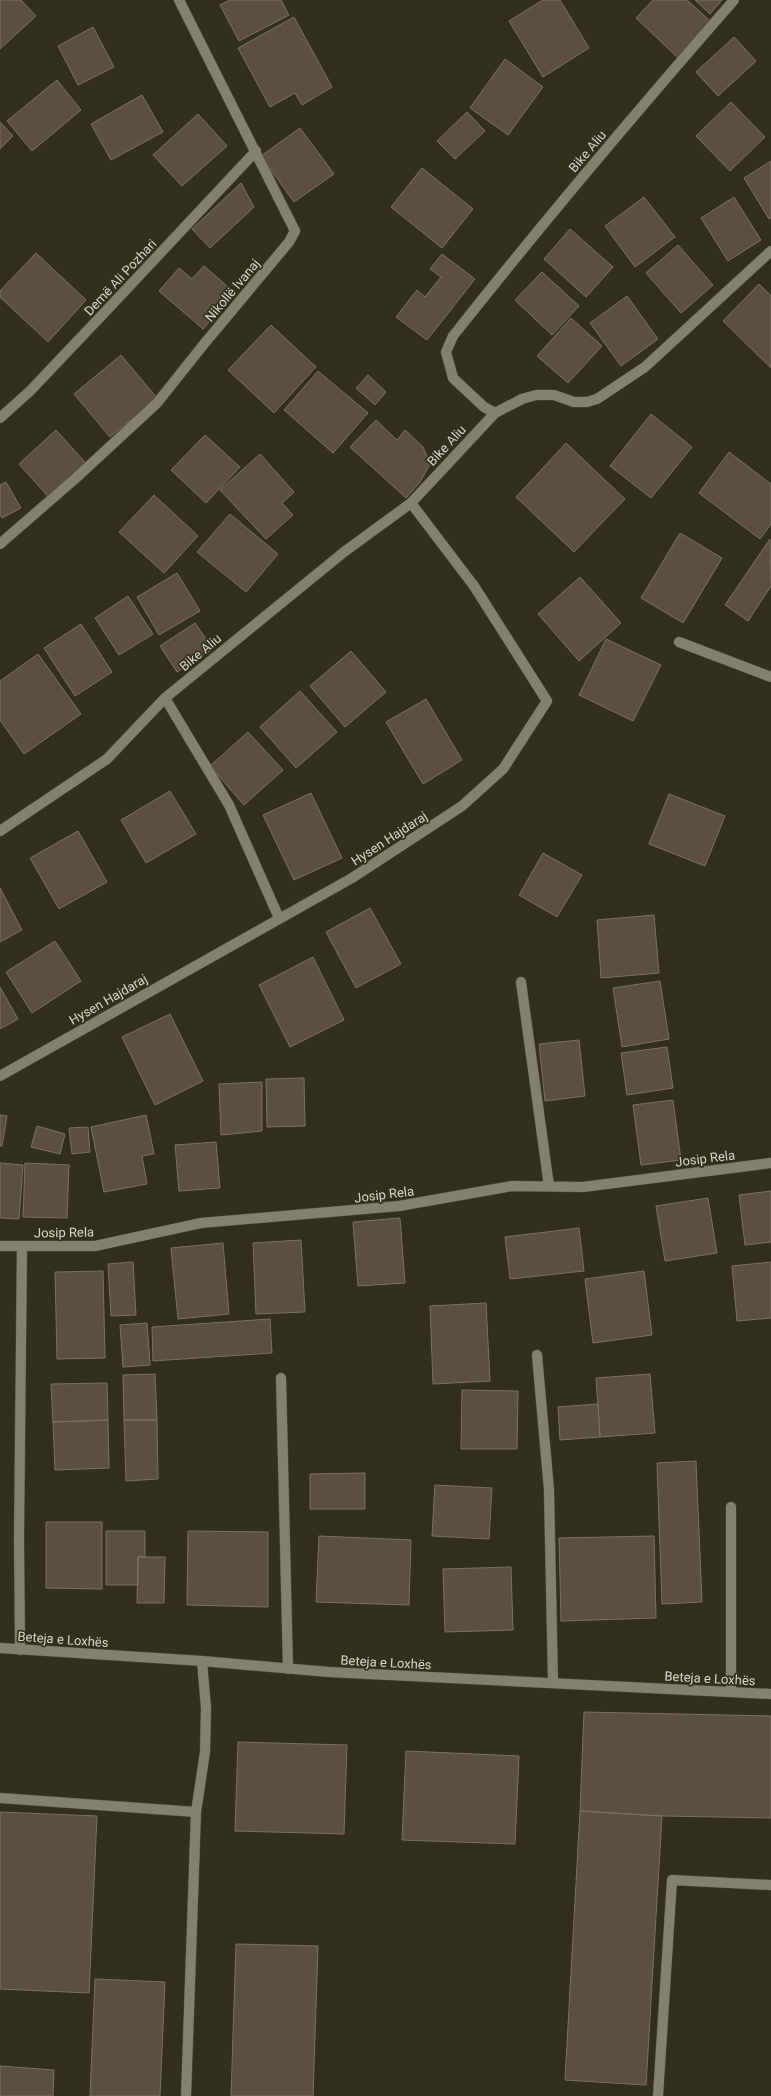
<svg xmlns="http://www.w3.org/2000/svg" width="771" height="2096" font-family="Roboto,sans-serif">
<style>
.building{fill:#5b503e;stroke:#7c715e}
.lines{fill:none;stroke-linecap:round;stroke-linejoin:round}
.minor-casing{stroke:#4f4d3d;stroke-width:11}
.minor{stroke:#83816c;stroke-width:10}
.labels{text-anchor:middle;stroke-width:3.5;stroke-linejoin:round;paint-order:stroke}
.street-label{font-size:13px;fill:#d7d6cb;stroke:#32301d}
</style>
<rect width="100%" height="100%" fill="#32301d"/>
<!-- building -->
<path class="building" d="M0,0H21L36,16L0,49Z
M230,0H281L289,15L239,41L220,5Z
M543,0H560L589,48L543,77L509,21Z
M653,0H687L711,22L678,58L636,18Z
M695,0H722L710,14Z
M294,17L332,87L302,105L295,93L270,107L238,48Z
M93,27L114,67L78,85L58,46Z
M734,37L756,61L718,96L696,72Z
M505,59L543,87L508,135L470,108Z
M57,80L81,110L32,151L7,121Z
M142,95L163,132L111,160L91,124Z
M731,102L765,137L730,171L696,136Z
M467,112L485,131L455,159L437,141Z
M198,114L227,146L182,186L153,155Z
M0,122L13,136L0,149Z
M300,128L334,174L294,202L261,156Z
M771,161V218L769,219L744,178Z
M422,168L473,209L442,248L391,207Z
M241,183L254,207L210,248L192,229Z
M644,197L675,237L635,267L605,226Z
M734,197L761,240L728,261L701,218Z
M570,229L613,267L586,297L544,259Z
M678,245L713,285L681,313L646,273Z
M36,253L86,300L48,342L0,297V291Z
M442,254L475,279L427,340L396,317L417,290L425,297L441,277L430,269Z
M204,266L235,293L203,329L159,291L179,268L192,279Z
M542,272L579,306L552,335L515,300Z
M759,284L771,296V368L723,321Z
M627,296L658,339L621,366L590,323Z
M571,318L602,346L568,383L537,356Z
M271,325L316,367L274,413L228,370Z
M121,355L157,398L110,437L74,394Z
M318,371L368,413L333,453L284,410Z
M368,375L386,392L375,405L356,388Z
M651,414L692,447L651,498L610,466Z
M376,420L397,440L405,430L423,447L430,464L420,482L406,498L350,447Z
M56,430L91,469L54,503L19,464Z
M205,435L240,467L206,503L171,470Z
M566,443L625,499L574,552L516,497Z
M729,452L771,484V524L760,539L699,493Z
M260,454L294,492L282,503L293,515L266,539L220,490Z
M6,482L21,508L2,518L0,515V485Z
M154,495L198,536L164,573L119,532Z
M230,514L278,554L246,592L197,552Z
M680,533L722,558L683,623L641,598Z
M770,539L771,586L748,621L725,605Z
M177,573L200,611L159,635L137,597Z
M580,577L621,623L579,661L538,614Z
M128,596L153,634L119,655L95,618Z
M195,623L213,649L177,672L160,646Z
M81,624L112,672L75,696L44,648Z
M606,639L661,665L633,721L579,695Z
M351,651L386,692L345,727L310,686Z
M38,654L81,714L24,754L0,720V681Z
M300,691L337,732L296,768L260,727Z
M426,699L462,760L423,784L386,722Z
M248,732L283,770L244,805L210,766Z
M170,791L196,834L146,863L121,820Z
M311,793L342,858L294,880L263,815Z
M669,794L725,816L705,866L649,844Z
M78,831L107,882L59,909L30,858Z
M543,853L582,875L557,917L519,895Z
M0,888L22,930L0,942Z
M370,908L401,964L356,988L326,932Z
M654,915L659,973L601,978L597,920Z
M55,941L81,981L32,1013L6,972Z
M313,957L344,1020L290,1047L259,985Z
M660,981L669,1039L622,1047L613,988Z
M0,987L18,1019L0,1029Z
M170,1014L203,1081L155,1105L122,1037Z
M579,1040L585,1096L545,1101L539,1044Z
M667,1047L673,1088L627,1095L621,1053Z
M304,1078L305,1126L267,1127L266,1079Z
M262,1082V1131L221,1135L219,1084Z
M673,1100L681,1160L641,1165L633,1105Z
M0,1115L7,1116L2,1146H0Z
M146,1115L154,1154L142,1156L147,1184L104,1192L91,1127Z
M37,1126L65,1134L60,1154L31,1147Z
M88,1127L90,1152L72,1154L69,1128Z
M216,1142L220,1188L179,1191L175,1145Z
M0,1163L23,1165L19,1219L0,1218Z
M25,1163L69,1165L67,1218L23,1217Z
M771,1191V1242L745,1245L739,1195Z
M708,1198L717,1253L665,1261L656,1206Z
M400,1218L405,1283L358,1286L353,1222Z
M579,1228L584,1271L510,1279L505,1237Z
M301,1240L305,1312L256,1314L253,1243Z
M223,1243L229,1314L178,1319L171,1248Z
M133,1262L136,1315L111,1316L108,1264Z
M771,1262V1318L737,1321L732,1266Z
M103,1271L105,1358L57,1359L55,1272Z
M644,1271L652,1335L593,1343L585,1279Z
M486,1303L490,1381L433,1384L430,1306Z
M270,1319L272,1353L153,1361L152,1327Z
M147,1323L150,1365L123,1367L120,1325Z
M155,1374L157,1420H124L123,1375Z
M650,1374L655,1433L600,1437L596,1378Z
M107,1383L108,1420L53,1422L51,1384Z
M462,1390L518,1391L517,1449H461Z
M598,1404L600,1437L560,1440L558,1407Z
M108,1420L109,1468L55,1470L53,1422Z
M124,1420H157L158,1479L126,1481Z
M696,1461L702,1602L662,1604L657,1463Z
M365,1473V1509H310V1474Z
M435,1485L492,1488L489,1539L432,1536Z
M46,1522H102V1589L46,1588Z
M106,1531H145V1557H138V1585H106Z
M188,1531L268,1532V1607L187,1605Z
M319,1536L411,1540L409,1605L316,1602Z
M654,1536L656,1618L561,1621L559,1538Z
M138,1557H165L164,1603H137Z
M511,1567L513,1630L445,1632L443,1569Z
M584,1712L771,1716V1818L662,1816L580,1811Z
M238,1742L347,1745L344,1834L235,1831Z
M406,1751L519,1756L515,1844L402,1840Z
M580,1811L662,1816L646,2085L565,2080Z
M0,1812L97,1816L89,1993L0,1989Z
M236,1944L318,1946L313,2096H231Z
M95,1979L165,1982L160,2096H90Z
M0,2066L54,2070L53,2096H0Z"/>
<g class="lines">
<defs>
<path id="minor" d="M495,413L522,399L536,395H554L574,402H587L597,399L645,367L771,251
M0,418L30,391L105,312L256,151
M0,544L77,477L157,403L204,344L289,242L295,231L179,0
M679,642L771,677
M165,698L229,805L279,918
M0,831L107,759L165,698L344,552L411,503L495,413L484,407L453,378L446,352L453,336C544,221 638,110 734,0
M521,982L549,1186
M0,1076L352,878L462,806L503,769L547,701L474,586L411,503
M0,1246H95L201,1223L399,1206L512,1186L583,1187L771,1163
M537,1355L549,1490L553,1683
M281,1378L288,1669
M0,1648L202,1661L329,1672L771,1694
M20,1650L19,1537L22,1246
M731,1691V1507
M0,1798L196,1812
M186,2096L196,1812L205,1752L206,1708L202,1661
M658,2096L672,1880L771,1885"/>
</defs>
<!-- minor casing -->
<use href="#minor" class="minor-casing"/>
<!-- minor -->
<use href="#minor" class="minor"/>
</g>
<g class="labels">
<!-- street labels -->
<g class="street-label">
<text transform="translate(587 151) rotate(-50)" y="5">Bike Aliu</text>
<text transform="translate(120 277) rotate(-47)" y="5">Demë Ali Pozhari</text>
<text transform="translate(232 290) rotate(-50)" y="5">Nikollë Ivanaj</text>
<text transform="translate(446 445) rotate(-47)" y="5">Bike Aliu</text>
<text transform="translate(200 652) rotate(-40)" y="5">Bike Aliu</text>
<text transform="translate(389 838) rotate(-33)" y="5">Hysen Hajdaraj</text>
<text transform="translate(108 999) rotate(-30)" y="5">Hysen Hajdaraj</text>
<text transform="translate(705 1158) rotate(-7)" y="5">Josip Rela</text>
<text transform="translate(384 1194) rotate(-7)" y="5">Josip Rela</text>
<text transform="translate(64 1232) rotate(-1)" y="5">Josip Rela</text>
<text transform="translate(63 1639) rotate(4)" y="5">Beteja e Loxhës</text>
<text transform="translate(386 1662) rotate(3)" y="5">Beteja e Loxhës</text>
<text transform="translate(710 1678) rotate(3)" y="5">Beteja e Loxhës</text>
</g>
</g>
</svg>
